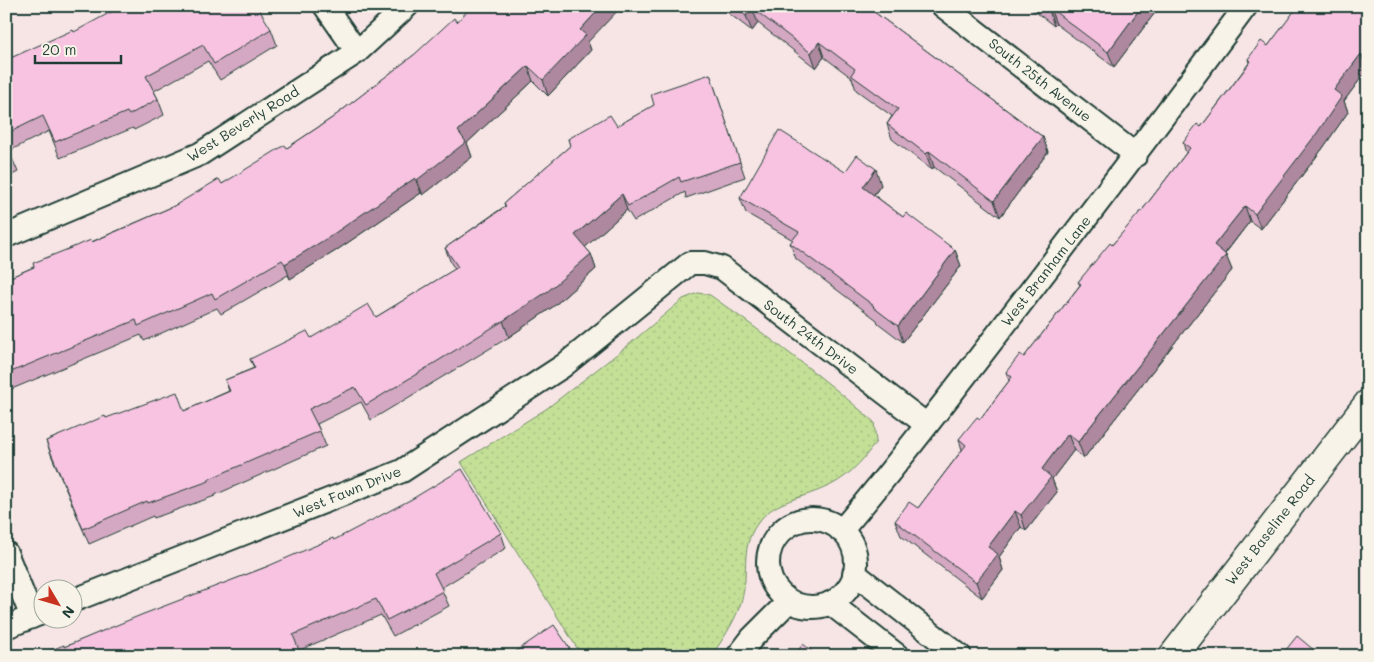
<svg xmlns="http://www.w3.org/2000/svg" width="1374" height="662" font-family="Mali,sans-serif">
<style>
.park{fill:url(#park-dots);stroke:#728e66}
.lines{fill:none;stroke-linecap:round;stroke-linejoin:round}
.minor-casing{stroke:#1f3d34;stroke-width:26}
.primary-casing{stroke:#1f3d34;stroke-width:31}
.minor{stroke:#f7f3e8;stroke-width:22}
.primary{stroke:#f7f3e8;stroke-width:28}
.wall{fill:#d4a8c2;stroke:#1f3d34}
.shaded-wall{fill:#ad889e;stroke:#1f3d34}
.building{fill:#f7c3e1;stroke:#1f3d34}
.labels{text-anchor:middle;stroke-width:4;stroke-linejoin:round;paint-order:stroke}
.street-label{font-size:14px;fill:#1f3d34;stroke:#f7f3e8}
</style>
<defs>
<pattern id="park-dots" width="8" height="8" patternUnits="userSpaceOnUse" patternTransform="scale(1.25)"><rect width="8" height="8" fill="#c4e097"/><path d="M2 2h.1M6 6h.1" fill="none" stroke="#a8c183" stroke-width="1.8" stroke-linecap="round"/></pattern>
</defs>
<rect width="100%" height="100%" fill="#f7e5e6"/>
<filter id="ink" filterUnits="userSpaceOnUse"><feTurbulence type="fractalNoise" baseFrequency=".02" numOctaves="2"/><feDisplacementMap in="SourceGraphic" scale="10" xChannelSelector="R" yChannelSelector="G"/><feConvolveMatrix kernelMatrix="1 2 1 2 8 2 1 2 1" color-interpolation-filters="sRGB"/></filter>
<g filter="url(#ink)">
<!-- park -->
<path class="park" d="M698,293L710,295C767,336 821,375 874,422L876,442C862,462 846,480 822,489C802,498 776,501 761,519C738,546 750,569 742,599C737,618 723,640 711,656H582L461,462L546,409L626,347L683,299Z"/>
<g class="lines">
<defs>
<path id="minor" d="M325,6L357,52
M943,6L1136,155
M6,236L200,154L357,52L407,6
M768 563a44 44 0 1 1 88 0a44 44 0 1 1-88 0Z
M841,531C896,467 947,399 999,332C1082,224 1165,116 1246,6
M6,553L32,617
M854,573L960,656
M72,601L402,471L563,366L690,263H705L722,268L927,425
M830,603L898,656
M6,627L42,613
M738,656L752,638L789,601"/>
<path id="primary" d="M1173,656L1368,404"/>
</defs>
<!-- minor casing -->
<use href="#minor" class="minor-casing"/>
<!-- primary casing -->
<use href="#primary" class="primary-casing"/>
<!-- minor -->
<use href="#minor" class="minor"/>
<!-- primary -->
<use href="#primary" class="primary"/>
</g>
<!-- wall -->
<path class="wall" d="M719,6H866L1043,137L1048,152L1000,217L934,167L932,170L892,139L887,124L892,116L856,90L852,78L824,57L816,68L758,23L752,31Z
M1028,6H1160L1114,67L1056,24L1054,26Z
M1296,6H1368V71L1367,70L1344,101L1348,112L1323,148L1261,229L1250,221L1225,254L1232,270L1084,458L1074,450L1052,479L1057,492L1026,531L1021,527L999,557L1003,570L982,598L901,536L895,521L918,508L962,450L959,439L980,419L1009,381L1006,372L1024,357L1080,285L1078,282L1112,245L1140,213L1186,153L1183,143L1201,127L1249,63L1248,59L1268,46L1297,8Z
M457,22L588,42L591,50L548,96L533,81L467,143L472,157L423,195L421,193L334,252L290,279L288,275L221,314L217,308L144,341L141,335L7,391L6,389V279L174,206L222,184L287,148L332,118Z
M271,29L277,45L220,80L208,61L154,91L158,99L164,115L134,130L133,128L60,158L49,131L9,151L18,172L6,178V60L74,32Z
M710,74L745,177L686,198L685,192L634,221L627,210L585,247L591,254L596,269L554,306L509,337L371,420L361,402L317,424L326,446L215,495V496L154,518L153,516L89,544L52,457L46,441L106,418L184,411L229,391L225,380L254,368L250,359L376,317L455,269L451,263L445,248L505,206L504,203L570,146L568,139L617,126Z
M845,172L881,185L874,195L903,217L955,250L961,266L903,342L878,323L877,320L796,259L790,243L793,240L746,213L740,198Z
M501,533L506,548L441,588L449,606L393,636L381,615L300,650L302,656H36L64,647L266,567Z"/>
<!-- shaded-wall -->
<path class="shaded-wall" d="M602,6H622L588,42L591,50L548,96L543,80L580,30Z
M1142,6H1160L1114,67L1108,52Z
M752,8L758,23L752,31L746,16Z
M1050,8L1056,24L1054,26L1049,10Z
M819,42L824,57L816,68L811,53Z
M1368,49V70L1363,56Z
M1361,54L1367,70L1344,101L1348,112L1323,148L1261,229L1255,214L1334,90Z
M528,66L533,81L467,143L472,157L423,195L417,180L458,131Z
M1043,137L1048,152L1000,217L994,201Z
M929,151L934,167L932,170L926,154Z
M876,169L881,185L868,202L863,187Z
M415,178L421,193L334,252L290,279L285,264Z
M622,194L627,210L581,251L575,235Z
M1245,206L1250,221L1219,261L1214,245Z
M955,250L961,266L903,342L898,326Z
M591,254L596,269L554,306L509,337L503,321Z
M1226,255L1232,270L1084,458L1078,442Z
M1068,434L1074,450L1052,479L1057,492L1026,531L1021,515L1042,469Z
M1015,511L1021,527L999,557L1003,570L982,598L976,582L988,547Z"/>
<!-- building -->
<path class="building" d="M122,6H257L271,29L214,64L203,45L146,76L158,99L129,115L127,112L55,142L43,116L6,134V60L73,30L74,32Z
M472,6H602L580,30L586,35L543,80L528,66L458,131L466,142L417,180L415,178L329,237L285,264L282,260L215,299L212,293L138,326L136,320L6,374V279L34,267L33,263L91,240L92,242L174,206L219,179L222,184L285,145L287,148L332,118L415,54L454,18L457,22Z
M734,6H866L1043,137L994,201L929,151L926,154L887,124L898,109L851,75L855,69L819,42L811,53L752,8L746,16Z
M1043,6H1142L1108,52L1050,8L1049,10Z
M1298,6H1368V49L1363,56L1361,54L1334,90L1342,96L1317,133L1255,214L1245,206L1214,245L1226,255L1078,442L1068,434L1042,469L1051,477L1021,515L1015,511L988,547L998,554L976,582L895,521L909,502L918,508L966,445L959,439L977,417L980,419L1012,377L1006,372L1020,354L1024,357L1081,284L1078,282L1110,243L1112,245L1139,213H1140L1190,148L1183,143L1197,124L1201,127L1251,61L1248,59L1261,41L1268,46Z
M710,74L740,162L681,182L679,177L628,206L622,194L575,235L591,254L548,291L503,321L366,405L355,387L309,409L320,431L209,479V481L148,503L147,501L83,529L46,441L105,416L106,418L177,392L184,411L230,391L225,380L255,368L250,359L307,331L311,338L368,304L376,317L458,267L445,248L506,206L504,203L571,145L568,139L610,115L617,126L654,105L651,94Z
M779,130L845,172L857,155L876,169L863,187L903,217L906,213L955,250L898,326L873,307L874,306L790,243L799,232L740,198Z
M6,144L12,157L6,160Z
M462,469L501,533L434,573L443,591L387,620L376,599L293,635L299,650L285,656H36L64,645V647L141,615L266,567L333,538L334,540L412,499Z
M554,625L575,656H509Z
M1297,636L1321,656H1281Z
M803,644L818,656H794Z"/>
</g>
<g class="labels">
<!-- street labels -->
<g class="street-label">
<text transform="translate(1040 80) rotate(38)" y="5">South 25th Avenue</text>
<text transform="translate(243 124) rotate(-32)" y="5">West Beverly Road</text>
<text transform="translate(1046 271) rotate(-52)" y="5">West Branham Lane</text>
<text transform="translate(811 337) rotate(37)" y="5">South 24th Drive</text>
<text transform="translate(347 492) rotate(-22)" y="5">West Fawn Drive</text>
<text transform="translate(1270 530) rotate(-52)" y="5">West Baseline Road</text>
</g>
</g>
<!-- margin -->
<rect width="1374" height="662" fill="none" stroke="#f7f3e8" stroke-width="25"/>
<rect x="12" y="12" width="1349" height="637" fill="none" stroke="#1f3d34" stroke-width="2" filter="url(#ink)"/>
<!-- north arrow -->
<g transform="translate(58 604) rotate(128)"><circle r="24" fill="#f7f3e8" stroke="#a1aaa0"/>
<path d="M0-4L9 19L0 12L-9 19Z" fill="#c8321e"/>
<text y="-8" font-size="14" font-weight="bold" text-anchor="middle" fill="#1f3d34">N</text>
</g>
<!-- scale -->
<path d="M35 55v8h86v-8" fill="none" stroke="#1f3d34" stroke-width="2.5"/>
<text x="42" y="55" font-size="15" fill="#1f3d34" stroke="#f7f3e8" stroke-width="4" paint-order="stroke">20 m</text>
</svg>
